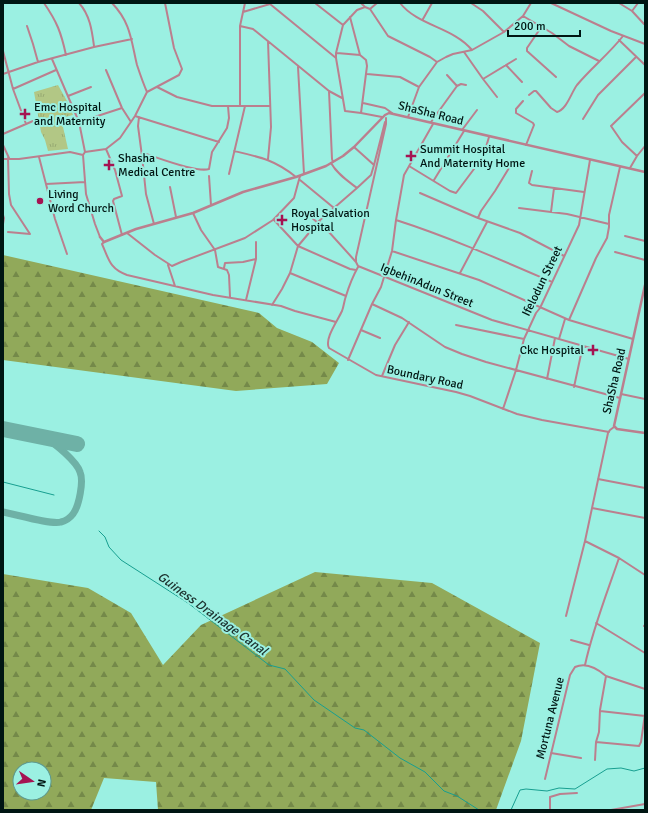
<svg xmlns="http://www.w3.org/2000/svg" width="648" height="813" font-family="Signika,sans-serif">
<style>
.forest{fill:url(#forest-firs);fill-rule:evenodd}
.park{fill:url(#park-tufts)}
.lines{fill:none;stroke-linecap:round;stroke-linejoin:round}
.stream{stroke:#179f90;stroke-width:1}
.taxiway{stroke:#6eb1a6;stroke-width:7}
.runway{stroke:#6eb1a6;stroke-width:16}
.minor{stroke:#bb7f8e;stroke-width:2}
.tertiary{stroke:#bb7f8e;stroke-width:2.5}
.poi-dot{fill:#a51352;stroke:#9bf0e2;stroke-width:1.5}
.labels{text-anchor:middle;stroke-width:4;stroke-linejoin:round;paint-order:stroke}
.poi-label{font-size:12px;fill:#001613;stroke:#9bf0e2;text-anchor:start}
.street-label{font-size:12px;fill:#001613;stroke:#9bf0e2}
.water-label{font-size:13px;font-style:italic;fill:#1b302d;stroke:#9bf0e2}
</style>
<defs>
<pattern id="forest-firs" width="22" height="20" patternUnits="userSpaceOnUse"><rect width="22" height="20" fill="#91a95a"/><path d="M5 1l3.5 6h-7zM16 11l3.5 6h-7z" fill="#748949"/></pattern>
<pattern id="park-tufts" width="24" height="20" patternUnits="userSpaceOnUse"><rect width="24" height="20" fill="#b2c785"/><path d="M3 7l-1-3M5 7V3M7 7l1-3M15 17l-1-3M17 17v-4M19 17l1-3" fill="none" stroke="#97aa72"/></pattern>
</defs>
<rect width="100%" height="100%" fill="#9bf0e2"/>
<!-- forest -->
<path class="forest" d="M3,255L259,313L277,328L312,342L339,363L327,384L236,391L3,360Z
M315,572L432,583L540,643L521,741L496,810H158L156,782L104,778L91,810H3V574L88,588L131,613L163,665L201,625ZM20,769H44V793H20Z"/>
<!-- park -->
<path class="park" d="M58,85L67,101L73,115L61,118L68,149L48,151L45,140L41,132L34,92Z"/>
<g class="lines">
<!-- stream -->
<path class="stream" d="M3,482L54,495
M99,531L105,537L109,547L121,560L188,603L269,665L285,669L314,700L355,728L364,730L400,758L425,772L444,791L457,796L479,810
M511,810L520,790L526,789L547,791L559,788L575,789L607,769L621,768L634,771L645,768"/>
<!-- taxiway -->
<path class="taxiway" d="M3,512C15,514 51,525 61,522C65,521 70,518 73,514C79,506 84,481 80,472C77,462 55,443 45,438"/>
<!-- runway -->
<path class="runway" d="M3,429L77,444"/>
<!-- minor -->
<path class="minor" d="M44,3C57,22 61,32 66,55
M79,3C90,15 92,31 94,46
M112,3C131,23 131,40 137,65C140,74 143,83 147,92
M315,3L343,25
M361,3L365,7
M377,3L370,9L365,7L357,10L343,25L336,53V58L345,111L361,113L382,117
M400,3C418,26 453,27 472,50
M471,3L483,11L504,32
M551,3L611,31L645,44
M619,3L632,11L644,24
M370,9L388,36L430,57L437,62
M632,11L638,3
M243,12L270,4L336,58
M523,16L552,33L569,46L599,61
M350,17L360,55
M423,19L432,3
M27,26L33,44L38,62
M240,26L253,29L329,91L342,98
M542,26L527,48V51L556,77
M619,40L645,65
M3,51L13,89L26,124
M464,52L483,79L516,59
M337,53L360,55
M360,55L366,60L367,66L361,113
M52,59L79,122L85,152L83,155L86,194L95,224L100,237
M506,65L522,82
M298,67L304,174
M106,70L122,108L131,122
M3,74L38,62L94,47L132,39
M367,74L400,77L419,87
M447,75L457,86
M483,79L497,97
M157,87L177,97L212,106H270
M13,89L56,70
M329,91L332,159L333,162
M529,95L534,91H536L551,108L557,112C567,109 571,93 577,85C591,68 609,54 623,36
M68,96L91,87
M523,101L516,109V113L533,123L534,125L526,145
M363,103L385,108L392,113
M240,106V26L245,3
M135,116L219,142
M139,117L138,126L142,156
M408,117L419,87L437,62L446,57L453,54L472,50L504,32L523,16L531,3
M386,118V124L356,257V262L358,266L492,320L629,359
M583,119L598,95L636,57
M79,122L122,108
M431,122L457,86L461,84L466,85
M462,130L477,110
M3,134L33,121
M3,145L9,158
M354,147L374,165
M106,149L115,170L122,196L114,199L113,201L122,235
M234,151C260,157 275,160 296,177
M85,152L106,149L120,138L135,116L147,92L179,75L182,69L174,48L165,3
M637,156L622,142L611,126L645,93
M39,157L55,219L67,254
M8,158L9,194L11,205L30,234L8,232
M3,159H19L70,152L83,155
M268,159L271,127L268,41
M331,163C337,174 348,181 357,188
M409,166L450,191L456,193L483,157L489,137
M630,168L637,156L645,146
M532,171L529,183L532,185L584,192
M229,174L245,106
M209,176L211,205
M300,180L334,208
M434,180L464,131
M46,184L85,182
M170,187L176,217
M420,193L478,218L520,233L564,256
M519,208L567,214L609,224
M304,211L318,223
M551,212L554,188
M193,213L201,230L215,250L218,267L227,270L229,275L230,297
M3,215L4,218L3,224
M478,218L481,211L495,191L509,168
M274,220L298,246L350,269L356,270
M396,220C449,237 501,260 552,282
M319,221L356,262
M154,224L146,194L142,156L146,154C159,158 197,173 209,169L212,152L227,128L229,118L228,106
M127,233L155,255L172,266L181,262L245,238L273,220L294,198L300,176
M625,236L645,241
M104,242L102,244C109,260 110,269 127,275L213,295L281,306L295,311L336,322
M392,251L479,280L569,320L633,339
M615,252L645,260
M168,265L175,286
M358,267C353,276 349,286 346,296C344,301 344,306 342,311C338,320 324,339 329,348L376,375L456,392L470,396L517,414L542,420L609,432
M224,268L225,263L243,262L256,259
M290,273L346,296
M460,273L487,222
M246,300L256,259V242
M372,304L402,318L445,347L462,354L486,362L620,398
M272,305L282,289L290,273L298,246L319,221L357,188L371,175L374,165L385,122
M569,320L596,258L607,238L609,227V215L620,167
M456,325L524,339
M361,330L380,338
M559,339L565,319
M348,360L372,304L381,287L392,251L396,220L404,175L433,124
M382,376L395,345L409,322
M547,379L555,338
M574,387L583,345
M621,394L645,399
M503,409L516,370L524,339L536,313L540,308L579,225L590,160
M598,479L645,488
M592,508L645,518
M585,541L619,558L645,575
M566,616L585,541L608,433L610,430L614,427
M596,623L645,653
M644,626L645,625
M571,640L589,645
M585,665C593,628 607,593 619,558
M600,711L645,716
M596,742L639,746L641,742L645,714
M551,753L581,758
M595,760L596,742L599,732L600,710L606,676
M545,779L570,675L575,667C586,662 598,669 606,676L645,689
M550,810V797L560,794L577,793
M611,810L645,804"/>
<!-- tertiary -->
<path class="tertiary" d="M100,237L104,242L136,229L193,213L243,192L296,177L326,166L343,156L354,147L385,115L389,113L645,172
M645,285L614,426L617,429L645,433"/>
</g>
<!-- markers -->
<g class="poi-dot">
<path d="M23 108h4v4h4v4h-4v4h-4v-4h-4v-4h4z"/>
<path d="M409 150h4v4h4v4h-4v4h-4v-4h-4v-4h4z"/>
<path d="M107 159h4v4h4v4h-4v4h-4v-4h-4v-4h4z"/>
<circle cx="40" cy="201" r="4"/>
<path d="M280 214h4v4h4v4h-4v4h-4v-4h-4v-4h4z"/>
<path d="M591 344h4v4h4v4h-4v4h-4v-4h-4v-4h4z"/>
</g>
<g class="labels">
<!-- poi labels -->
<g class="poi-label">
<text x="34" y="111">Emc Hospital<tspan x="34" dy="14">and Maternity</tspan></text>
<text x="420" y="153">Summit Hospital<tspan x="420" dy="14">And Maternity Home</tspan></text>
<text x="118" y="162">Shasha<tspan x="118" dy="14">Medical Centre</tspan></text>
<text x="48" y="198">Living<tspan x="48" dy="14">Word Church</tspan></text>
<text x="291" y="217">Royal Salvation<tspan x="291" dy="14">Hospital</tspan></text>
<text x="584" y="354" text-anchor="end">Ckc Hospital</text>
</g>
<!-- street labels -->
<g class="street-label">
<text transform="translate(431 113) rotate(14)" y="4">ShaSha Road</text>
<text transform="translate(542 281) rotate(-64)" y="4">Ifelodun Street</text>
<text transform="translate(427 285) rotate(22)" y="4">IgbehinAdun Street</text>
<text transform="translate(425 377) rotate(12)" y="4">Boundary Road</text>
<text transform="translate(614 381) rotate(-77)" y="4">ShaSha Road</text>
<text transform="translate(550 718) rotate(-76)" y="4">Mortuna Avenue</text>
</g>
<!-- water labels -->
<g class="water-label">
<text transform="translate(213 613) rotate(36)" y="5">Guiness Drainage Canal</text>
</g>
</g>
<!-- border -->
<rect width="648" height="813" fill="none" stroke="#001613" stroke-width="8"/>
<!-- north arrow -->
<g transform="translate(32 781) rotate(103)"><circle r="19" fill="#9bf0e2" stroke="#5d998f"/>
<path d="M0-3L7 15L0 10L-7 15Z" fill="#a51352"/>
<text y="-6" font-size="11" font-weight="bold" text-anchor="middle" fill="#001613">N</text>
</g>
<!-- scale -->
<path d="M508 30v6h72v-6" fill="none" stroke="#001613" stroke-width="2"/>
<text x="514" y="30" font-size="12" fill="#001613" stroke="#9bf0e2" stroke-width="3" paint-order="stroke">200 m</text>
</svg>
